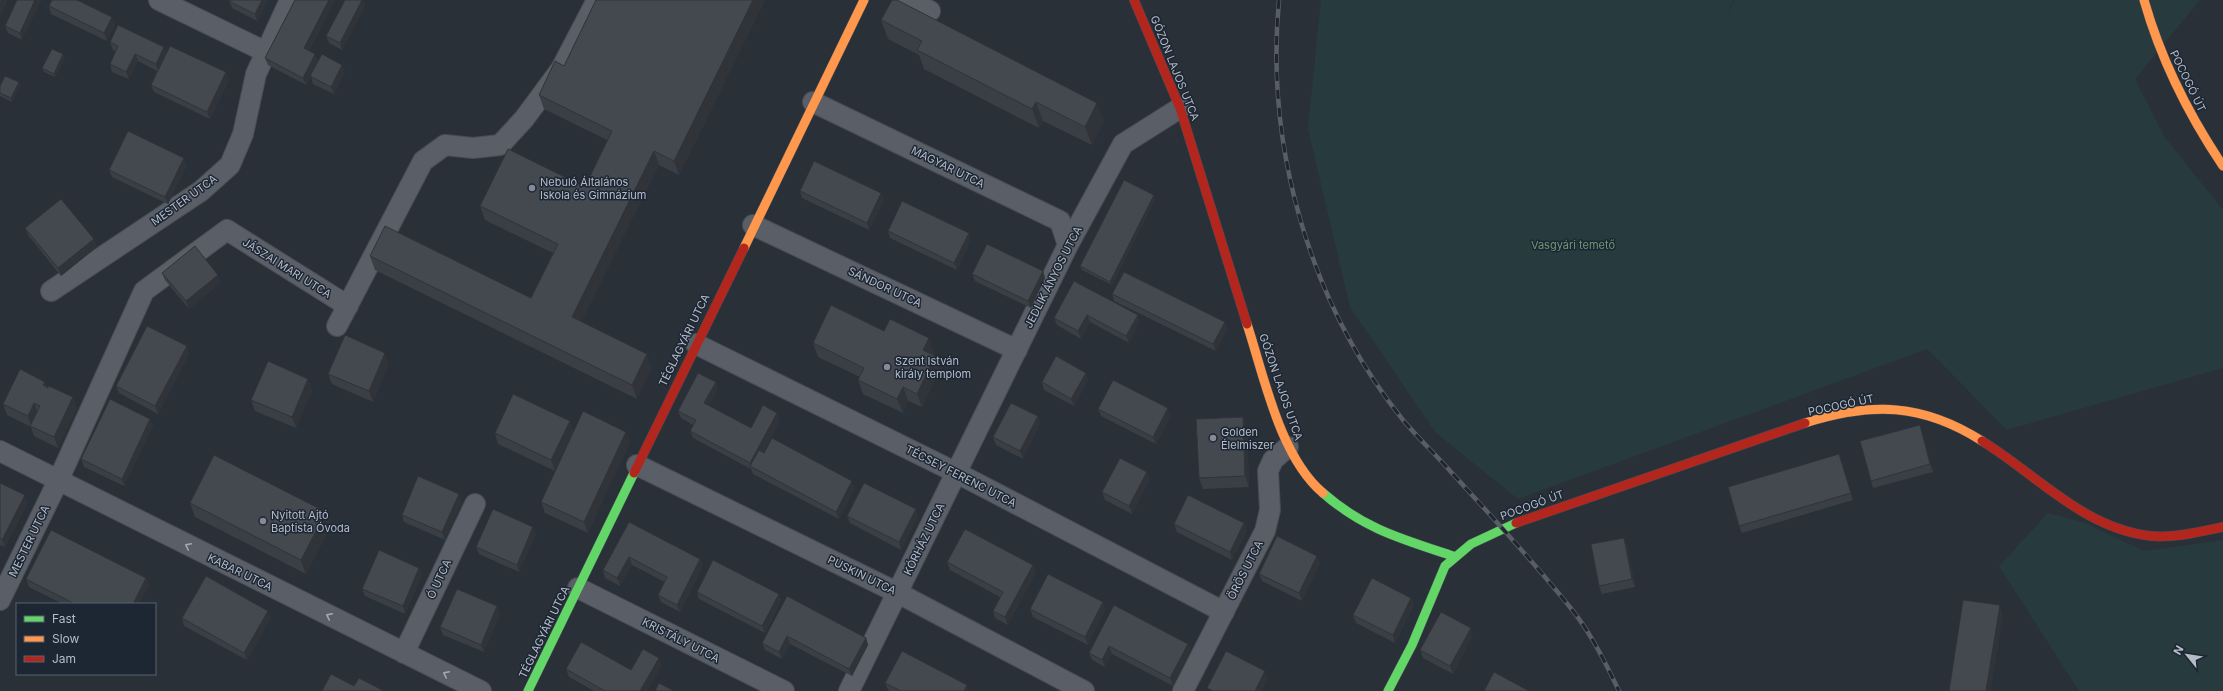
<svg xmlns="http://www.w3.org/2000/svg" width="2223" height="691" font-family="Inter,sans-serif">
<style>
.green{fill:#273a3e}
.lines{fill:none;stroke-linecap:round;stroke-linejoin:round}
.street-casing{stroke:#484c53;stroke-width:22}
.fast-casing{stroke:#484c53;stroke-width:10}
.slow-casing{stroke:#484c53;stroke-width:10}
.jam-casing{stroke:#484c53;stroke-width:10}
.street{stroke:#5a5e66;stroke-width:20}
.fast{stroke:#63d668;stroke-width:9}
.slow{stroke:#ff974d;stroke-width:9}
.jam{stroke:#b3261e;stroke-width:9}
.rail-casing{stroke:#595d64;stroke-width:4.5}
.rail{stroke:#1d2633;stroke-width:3;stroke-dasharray:9;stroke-linecap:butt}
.wall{fill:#3a3f45}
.shaded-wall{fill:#303338}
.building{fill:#444950;stroke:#303338}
.oneway{stroke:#a2a9b5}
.poi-dot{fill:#848b96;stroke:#1d2633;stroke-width:1.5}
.labels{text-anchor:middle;stroke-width:3;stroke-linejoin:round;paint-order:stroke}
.street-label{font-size:11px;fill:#b4bcc9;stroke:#1d2633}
.poi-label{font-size:11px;fill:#b4bcc9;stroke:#1d2633;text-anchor:start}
.park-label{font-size:11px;fill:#6b9a76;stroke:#1d2633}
</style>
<rect width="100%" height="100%" fill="#2a3038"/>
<!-- green -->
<path class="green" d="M1321,0H1734L1721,28L1735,0H2200L2135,79L2164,136L2223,210V368L2007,430L1927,349L1518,499L1436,433L1350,307L1308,129Z
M2048,513L2085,523L2144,551L2223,540V691H2079L1999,566Z"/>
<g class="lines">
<defs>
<path id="street" d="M159,0L266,52
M907,0L930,11
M813,102L1060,221L1068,245
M753,225L1017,350
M51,291L201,191L230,165L243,134L256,74L290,0
M337,326L423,161L445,145L473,148L500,145L524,119L561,69L597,0
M696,344L957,473L1224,612
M0,451L481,691
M637,465L898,593L1084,691
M578,588L784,691
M0,600L58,481L144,291L227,230L348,306
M404,653L475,504
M849,691L1068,245L1123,144L1180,108
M1183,691L1265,531L1270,510L1268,471L1273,460L1288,447"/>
<path id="fast" d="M1323,493C1364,529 1402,539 1453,556
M528,691L634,473
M1388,691L1412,645L1445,566L1471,544L1516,523"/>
<path id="slow" d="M2144,0C2161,60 2188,114 2223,166
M744,248L864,0
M1247,324C1264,376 1280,457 1323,493
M1805,423C1872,402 1922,403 1982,441"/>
<path id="jam" d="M1134,0L1180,108L1247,324
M1982,441C2036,474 2084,529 2151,536C2175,538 2199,532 2223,527
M634,473L744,248
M1516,523L1805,423"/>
</defs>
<!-- street casing -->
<use href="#street" class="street-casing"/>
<!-- fast casing -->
<use href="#fast" class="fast-casing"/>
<!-- slow casing -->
<use href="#slow" class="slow-casing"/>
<!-- jam casing -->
<use href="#jam" class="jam-casing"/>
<!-- street -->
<use href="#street" class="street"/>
<!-- fast -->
<use href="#fast" class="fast"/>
<!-- slow -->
<use href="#slow" class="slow"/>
<!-- jam -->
<use href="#jam" class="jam"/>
<defs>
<path id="rail" d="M1279,0C1265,147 1310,304 1403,420C1418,438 1436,455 1452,473C1493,518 1535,563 1573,611C1592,635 1606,664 1619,691"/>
</defs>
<!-- rail casing -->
<use href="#rail" class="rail-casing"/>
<!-- rail -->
<use href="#rail" class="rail"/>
</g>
<!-- wall -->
<path class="wall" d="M17,0L22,40L8,33L5,26Z
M229,0H268L257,21L232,8L229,1Z
M295,0H335L309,51L315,54L318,62L342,65L345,72L334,94L313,84L311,76L306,85L268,65L265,58Z
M345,0H363L365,6L342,50L329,43L326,36Z
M596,0H765L679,175L659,165L581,322L652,368L637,399L375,270L370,256L531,298L553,253L485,220L480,206L585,187L607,140L544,109L539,95L564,66Z
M49,6L115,24L107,41L51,14Z
M881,20L1104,122L1092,145L1043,121L1039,128L924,69L919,55L888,39Z
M110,42L166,52L229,80L210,119L154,92L151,85L157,71L138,61L129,79L112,72L110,64L116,51L113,50Z
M65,58L55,77L44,72L42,68Z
M19,82L20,86L12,102L0,96V86Z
M187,165L168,204L112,177L109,170Z
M800,191L881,193L884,200L869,230L802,198Z
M1155,199L1112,285L1082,270L1080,266Z
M25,228L94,239L97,247L61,276L28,235Z
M888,231L971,240L957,270L890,238Z
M162,273L221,282L189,309L165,280Z
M972,274L1045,278L1031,308L975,281Z
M1074,281L1140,322L1129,343L1090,322L1081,339L1057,325L1054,318Z
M1112,294L1225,322L1227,330L1216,351L1114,301Z
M884,331L934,352L933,355L935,356L940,370L922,407L908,401L903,413L863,394L858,380L860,377L818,357L813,343Z
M189,354L158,414L119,393L116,386Z
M389,364L373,402L332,384L328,374Z
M308,379L312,390L296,428L255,411L251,400Z
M1088,380L1074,406L1044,390L1042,382Z
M45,382L47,387L77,408L58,448L34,436L31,427L7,415L3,404Z
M716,382L718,389L709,406L751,428L777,413L780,420L763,452L855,488L839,519L753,474L751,469L693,438L690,431L693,425L681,418L678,411Z
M1098,409L1171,416L1156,444L1101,416Z
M1038,416L1040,424L1023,459L996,445L993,437Z
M150,419L153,426L124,486L84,467L81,459Z
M1247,428L1249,487L1203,489L1199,478Z
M573,431L626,432L630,442L588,533L545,513L541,502L555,471L498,444L495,433Z
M1922,432L1933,472L1873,488L1871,481Z
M1839,454L1853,500L1742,533L1739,526Z
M1147,472L1150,479L1132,514L1105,500L1102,492Z
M0,483L28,503L5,547L0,545Z
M462,502L445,540L404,522L402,515Z
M190,503L326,512L331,526L306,574L195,517Z
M847,516L918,517L901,550L850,523Z
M629,522L700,559L703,566L680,612L661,602L658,595L665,582L632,565L620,586L605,578L603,570Z
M1244,523L1247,531L1232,560L1177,532L1174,524Z
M536,534L519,572L479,554L476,547Z
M1627,545L1635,587L1602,594L1599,586Z
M947,562L1033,565L1036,572L1008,625L995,618L993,611L1000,597L950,570Z
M1320,563L1302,601L1262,581L1259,574Z
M419,568L422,575L405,614L365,596L362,589Z
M146,578L149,585L139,604H63L29,587L26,579Z
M697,592L779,594L781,601L765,633L699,599Z
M787,596L866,638L868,645L852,676L790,644L782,659L765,650L762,643Z
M1411,598L1414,605L1395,643L1356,623L1353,615Z
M1103,602L1105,610L1088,645L1033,617L1030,609Z
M1114,605L1188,644L1191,651L1173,686L1112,654L1105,667L1092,660L1089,653Z
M497,606L500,614L484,652L443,635L440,627Z
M182,618H271L247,660L184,626Z
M1473,635L1453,674L1423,658L1420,650Z
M662,665L647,691H594L569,677L566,669L631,670Z
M885,683L969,691H889L888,690Z"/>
<!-- shaded-wall -->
<path class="shaded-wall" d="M2,0H8L0,18V5Z
M35,0H42L22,40L20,33Z
M262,0H268L257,21L255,14Z
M329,0H335L306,56L304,48Z
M362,0H363L365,6L342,50L340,43Z
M753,0H765L679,175L674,161Z
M112,17L115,24L107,41L104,33Z
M164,47L167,55L159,72L156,64Z
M63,54L65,58L55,77L54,74Z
M135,54L138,61L129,79L126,72Z
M315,54L318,62L306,85L303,78Z
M342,65L345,72L334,94L331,87Z
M226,72L229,80L210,119L207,112Z
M19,82L20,86L12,102L11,98Z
M1036,102L1043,121L1039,128L1032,109Z
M1097,103L1104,122L1092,145L1085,127Z
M654,151L659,165L577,331L572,317Z
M184,158L187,165L168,204L165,197Z
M881,193L884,200L869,230L867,223Z
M1154,195L1155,199L1112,285L1110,282Z
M969,233L971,240L957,270L954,263Z
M94,239L97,247L61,276L58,268Z
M1043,271L1045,278L1031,308L1028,301Z
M218,275L221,282L189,309L186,301Z
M1087,315L1090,322L1081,339L1078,331Z
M1138,315L1140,322L1129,343L1126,336Z
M1225,322L1227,330L1216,351L1213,344Z
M929,338L934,352L928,364L923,350Z
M187,346L189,354L158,414L155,406Z
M385,353L389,364L373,402L369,391Z
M647,354L652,368L637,399L632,385Z
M935,356L940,370L922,407L917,394Z
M1086,373L1088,380L1074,406L1071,399Z
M308,379L312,390L296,428L292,417Z
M45,382L49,392L43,385Z
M716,382L718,389L707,410L704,403Z
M903,387L908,401L903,413L897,399Z
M73,397L77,408L58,448L54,437Z
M34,403L38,414L31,426L28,416Z
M1168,408L1171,416L1156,444L1153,437Z
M777,413L780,420L754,468L752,467L750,463Z
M1038,416L1040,424L1023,459L1020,451Z
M1243,417L1247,428L1249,487L1245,476Z
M150,419L153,426L124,486L122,479Z
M570,421L574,432L555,471L551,460Z
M1920,425L1922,432L1933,472L1930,464Z
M626,432L630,442L588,533L584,522Z
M1839,454L1842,462L1853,500L1851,493Z
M1147,472L1150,479L1132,514L1129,506Z
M852,481L855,488L839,519L836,512Z
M459,494L462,502L445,540L442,532Z
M25,495L28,503L5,547L2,540Z
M916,509L918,517L901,550L899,542Z
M326,512L331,526L306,574L301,560Z
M1244,523L1247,531L1232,560L1230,552Z
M533,527L536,534L519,572L517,565Z
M1624,538L1627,545L1635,587L1632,579Z
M1317,556L1320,563L1302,601L1299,593Z
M629,557L632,565L620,586L617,578Z
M700,559L703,566L680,612L677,605Z
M1033,565L1036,572L1008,625L1005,617Z
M419,568L422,575L405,614L403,606Z
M146,578L149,585L139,604H133Z
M779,594L781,601L765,633L762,626Z
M1411,598L1414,605L1395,643L1393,635Z
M1103,602L1105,610L1088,645L1085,637Z
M2000,605L2003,616L1991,691H1986Z
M497,606L500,614L484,652L481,645Z
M268,611L271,618L247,660L244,653Z
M1471,628L1473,635L1453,674L1450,666Z
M787,636L790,644L782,659L779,652Z
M866,638L868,645L852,676L849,669Z
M1188,644L1191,651L1173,686L1170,678Z
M1109,646L1112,654L1105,667L1102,660Z
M659,658L662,665L647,691H640Z
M1265,671L1268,679L1262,691H1255Z
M967,685L969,691H964Z"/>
<!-- building -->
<path class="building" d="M0,0H2L0,5Z
M17,0H35L20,33L5,26Z
M52,0H77L112,17L104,33L49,6Z
M229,0H262L255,14L229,1Z
M295,0H329L304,48L315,54L303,78L265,58Z
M345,0H362L340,43L326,36Z
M596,0H753L674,161L654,151L572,317L647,354L632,385L370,256L385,226L531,298L558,244L480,206L508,149L585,187L612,131L539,95L555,61L564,66Z
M892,0H897L1097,103L1085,127L1036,102L1032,109L917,50L922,41L881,20Z
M118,25L164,47L156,64L135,54L126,72L110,64L118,46L110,42Z
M170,46L226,72L207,112L151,85Z
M52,49L63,54L54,74L42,68Z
M322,54L342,65L331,87L310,76Z
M5,76L19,82L11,98L0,93V86Z
M128,131L184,158L165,197L109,170Z
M814,161L881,193L867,223L800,191Z
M1124,180L1154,195L1110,282L1080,266Z
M61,199L94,239L58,268L25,228Z
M902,201L969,233L954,263L888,231Z
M987,244L1043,271L1028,301L972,274Z
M195,246L218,275L186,301L162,273Z
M1124,272L1225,322L1213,344L1112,294Z
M1074,281L1138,315L1126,336L1087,315L1078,331L1054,318Z
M831,305L884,331L890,319L929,338L923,350L935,356L917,394L903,387L897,399L858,380L864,368L813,343Z
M147,326L187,346L155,406L116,386Z
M345,335L385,353L369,391L328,374Z
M1056,356L1086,373L1071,399L1042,382Z
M268,361L308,379L292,417L251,400Z
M20,369L45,382L43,385L48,388L49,386L73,397L54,437L30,426L40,406L34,403L28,416L3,404Z
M698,373L716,382L704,403L751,428L763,405L777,413L750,463L690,431L696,420L678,411Z
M1113,380L1168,408L1153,437L1098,409Z
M513,394L570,421L551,460L495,433Z
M110,399L150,419L122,479L81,459Z
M1011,403L1038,416L1020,451L993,437Z
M583,411L626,432L584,522L541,502Z
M1243,417L1245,476L1199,478L1196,419Z
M1920,425L1930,464L1871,481L1860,441Z
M772,438L852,481L836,512L750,466L759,450L764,453Z
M1839,454L1851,493L1739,526L1728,487Z
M214,455L326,512L301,560L190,503Z
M1120,458L1147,472L1129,506L1102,492Z
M418,476L459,494L442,532L402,515Z
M0,483L25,495L2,540L0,538Z
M864,483L916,509L899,542L847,516Z
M1188,495L1244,523L1230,552L1174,524Z
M493,509L533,527L517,565L476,547Z
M629,522L700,559L677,605L658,595L667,577L629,557L617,578L603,570Z
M965,529L1033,565L1005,617L993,611L1003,592L947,562Z
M51,530L146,578L133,604H75L26,579Z
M1277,536L1317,556L1299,593L1259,574Z
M1624,538L1632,579L1599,586L1591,544Z
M379,550L419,568L403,606L362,589Z
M713,560L779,594L762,626L697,592Z
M1048,574L1103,602L1085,637L1030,609Z
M206,576L268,611L244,653L182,618Z
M1372,578L1411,598L1393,635L1353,615Z
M457,589L497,606L481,645L440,627Z
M787,596L866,638L849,669L787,636L779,652L762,643Z
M1963,600L2000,605L1986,691H1949Z
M1114,605L1188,644L1170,678L1109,646L1102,660L1089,653Z
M1441,612L1471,628L1450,666L1420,650Z
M581,642L631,670L643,649L659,658L640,691H605L566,669Z
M902,651L967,685L964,691H901L885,683Z
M1226,651L1265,671L1255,691H1213L1207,688Z
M1494,672L1529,691H1484Z
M331,674L354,686L359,678L384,691H322Z
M659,683L674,691H655Z"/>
<!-- one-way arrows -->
<defs><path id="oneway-chevron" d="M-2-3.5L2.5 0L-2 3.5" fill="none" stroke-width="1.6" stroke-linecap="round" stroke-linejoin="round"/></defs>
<g class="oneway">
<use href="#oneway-chevron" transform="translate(188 546) rotate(-154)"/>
<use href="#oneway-chevron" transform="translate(329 616) rotate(-154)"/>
<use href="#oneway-chevron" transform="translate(446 674) rotate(-154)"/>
</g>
<!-- markers -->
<g class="poi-dot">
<circle cx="532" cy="188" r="4"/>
<circle cx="887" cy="367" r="4"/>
<circle cx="1213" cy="438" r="4"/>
<circle cx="263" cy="521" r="4"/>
</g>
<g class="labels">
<!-- street labels -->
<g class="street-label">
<text transform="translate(1175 68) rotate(68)" y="4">GÓZON LAJOS UTCA</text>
<text transform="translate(2188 81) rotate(64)" y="4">POCOGÓ ÚT</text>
<text transform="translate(948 167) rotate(26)" y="4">MAGYAR UTCA</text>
<text transform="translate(184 200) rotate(-36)" y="4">MESTER UTCA</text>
<text transform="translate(287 268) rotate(32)" y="4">JÁSZAI MARI UTCA</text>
<text transform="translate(1053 277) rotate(-63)" y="4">JEDLIK ÁNYOS UTCA</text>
<text transform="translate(885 287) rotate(25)" y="4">SÁNDOR UTCA</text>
<text transform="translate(684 340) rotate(-64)" y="4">TÉGLAGYÁRI UTCA</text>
<text transform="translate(1281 387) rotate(71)" y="4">GÓZON LAJOS UTCA</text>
<text transform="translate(1841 405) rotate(-12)" y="4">POCOGÓ ÚT</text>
<text transform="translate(961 476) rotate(27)" y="4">TÉCSEY FERENC UTCA</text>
<text transform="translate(1532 505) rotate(-20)" y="4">POCOGÓ ÚT</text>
<text transform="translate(924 539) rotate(-64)" y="4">KÓRHÁZ UTCA</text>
<text transform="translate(29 541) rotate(-64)" y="4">MESTER UTCA</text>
<text transform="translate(1245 570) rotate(-63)" y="4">ÖRÖS UTCA</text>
<text transform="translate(240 572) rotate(26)" y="4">KABAR UTCA</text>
<text transform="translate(862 575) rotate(26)" y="4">PUSKIN UTCA</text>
<text transform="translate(439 579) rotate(-65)" y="4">Ó UTCA</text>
<text transform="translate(544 632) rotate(-64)" y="4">TÉGLAGYÁRI UTCA</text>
<text transform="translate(681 640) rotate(27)" y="4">KRISTÁLY UTCA</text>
</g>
<!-- poi labels -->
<g class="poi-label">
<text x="540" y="186">Nebuló Általános<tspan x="540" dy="13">Iskola és Gimnázium</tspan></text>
<text x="895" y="365">Szent István<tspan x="895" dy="13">király templom</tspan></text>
<text x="1221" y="436">Golden<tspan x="1221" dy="13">Élelmiszer</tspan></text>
<text x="271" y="519">Nyitott Ajtó<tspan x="271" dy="13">Baptista Óvoda</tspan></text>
</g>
<!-- park labels -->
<g class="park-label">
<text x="1573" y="249">Vasgyári temető</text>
</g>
</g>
<!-- legend -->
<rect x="16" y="603" width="140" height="72" fill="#1d2633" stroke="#59626f"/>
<rect x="24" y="616" width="20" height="6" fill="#63d668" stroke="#59626f"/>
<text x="52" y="623" font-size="12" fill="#b4bcc9">Fast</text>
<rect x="24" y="636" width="20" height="6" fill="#ff974d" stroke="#59626f"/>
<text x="52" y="643" font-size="12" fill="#b4bcc9">Slow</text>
<rect x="24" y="656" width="20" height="6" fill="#b3261e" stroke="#59626f"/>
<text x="52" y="663" font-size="12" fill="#b4bcc9">Jam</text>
<!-- north arrow -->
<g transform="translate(2187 655) rotate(300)" stroke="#1d2633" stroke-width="3" paint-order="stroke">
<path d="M0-3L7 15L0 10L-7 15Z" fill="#b4bcc9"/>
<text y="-6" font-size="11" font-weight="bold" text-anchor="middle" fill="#b4bcc9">N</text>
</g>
</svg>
